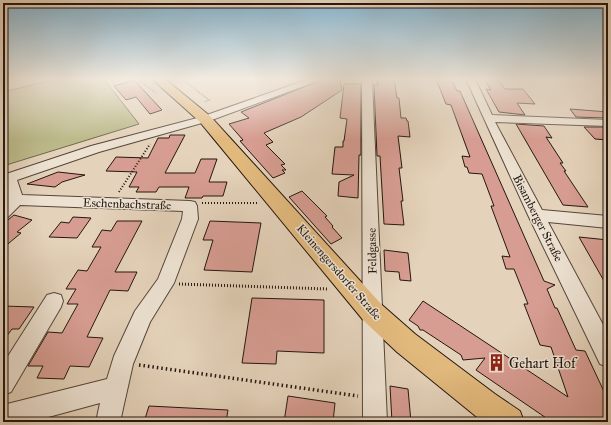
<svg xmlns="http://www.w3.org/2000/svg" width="611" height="425" font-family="'IM FELL Great Primer',serif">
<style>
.green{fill:#bcba8b;stroke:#70684e}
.building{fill:#d79d92;stroke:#241711}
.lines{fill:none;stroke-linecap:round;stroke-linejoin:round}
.minor-casing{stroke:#54463b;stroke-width:2}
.major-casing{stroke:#241711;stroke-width:2}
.path-far3{stroke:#241711;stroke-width:1.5;stroke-dasharray:0.5 1.5;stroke-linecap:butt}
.path-far2{stroke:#241711;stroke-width:2;stroke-dasharray:1 2;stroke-linecap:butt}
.path-far1{stroke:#241711;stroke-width:3;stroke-dasharray:1 2;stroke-linecap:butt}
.path{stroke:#241711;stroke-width:3.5;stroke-dasharray:1.5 3;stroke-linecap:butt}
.minor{fill:#ede2d2;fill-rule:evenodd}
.major{fill:#e2b97d;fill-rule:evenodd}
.labels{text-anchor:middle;stroke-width:3;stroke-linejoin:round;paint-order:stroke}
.street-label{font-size:12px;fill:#241711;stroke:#ede2d2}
.near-poi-label{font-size:14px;fill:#241711;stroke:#ede2d2;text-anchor:start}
</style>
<rect width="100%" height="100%" fill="#e4d2ba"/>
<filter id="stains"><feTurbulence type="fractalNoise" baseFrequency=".005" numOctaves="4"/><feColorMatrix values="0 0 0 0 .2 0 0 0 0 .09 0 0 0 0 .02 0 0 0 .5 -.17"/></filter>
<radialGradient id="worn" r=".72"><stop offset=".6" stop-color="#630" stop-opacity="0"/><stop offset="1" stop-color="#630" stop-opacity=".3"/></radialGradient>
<!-- green -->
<path class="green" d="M57,79H104L139,124L3,166V92Z"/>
<!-- building -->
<path class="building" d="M324,79H340L342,90L301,117L264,133L273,142L266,145L285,164L281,165L286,170H282L285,173L273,178L240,141L243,140L229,124L249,118L241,112Z
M377,79H394L397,98H399L401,118H406L407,121H408L410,137L398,136L402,168H399L403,201H401L404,225L384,224L380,156H377L374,85H378Z
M436,79H451L457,91H460L544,281L555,285L547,289L555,308H557L576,350L585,351L608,400V422H552L476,370L485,358L463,360L461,355L423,330H420L418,326L409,320L423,301L568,397L551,347L540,345L524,304H528L514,269H506L502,256L510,257L491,206H494L482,174L469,173L467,167H465L462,156L470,157L451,105L446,104Z
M484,79H498L505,89H523L535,104L517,103L525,115L499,112L486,89L491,90Z
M134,80L162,110L150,114L136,97L126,100L114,86Z
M344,84H361V155H359L358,198L338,196L339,182L354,175L332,174L335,147H343V141H344L347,119L340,118Z
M570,109L608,112V118L576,117Z
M516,124L544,126L552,138L546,137L563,163H560L566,171H564L588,207L563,205Z
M584,127H608V140L595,139Z
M170,135H185L165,173H195L201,159H217L209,182H227L223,196H203L202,198H185L189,187H159L156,192H136L139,187H129L137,172L106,171L116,157L148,158L158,138H169Z
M58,172L85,175L62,182L55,187L27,184Z
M302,191L327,216L325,217L333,226L332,227L342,238L331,244L289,197Z
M14,215L32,220L17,232L21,233L3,248V224Z
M73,217L91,218L77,238L49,237L61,222L69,223Z
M117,221H142L115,272H137L128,291L110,290L87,337L103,338L89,367L70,366L64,379L37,378L43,366H28L48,332L62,333L78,304H67L76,289H66L78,270L87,271L101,247H92L102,230L111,231Z
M210,221L261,223L252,272L204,270L213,240H203Z
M579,237L608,240V288Z
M384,250L408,253L411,281L400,280L399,272L385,271Z
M252,298L324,300V353L277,351L276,364L242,363Z
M3,306L34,307L19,329H12L3,341Z
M390,386L408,389L411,422H392Z
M288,396L335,403L333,422H284Z
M149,406L228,410L226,422H144Z"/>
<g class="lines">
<defs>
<path id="minor" d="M309,79H323L209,121L99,152L17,180L22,195L190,201L195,202L197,206L198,219L174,283L150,322L133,364L120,422H96L100,403L30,422H3V405L107,379L114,356L135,311L158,279L182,219L183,211L20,205L8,217L3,218V204L8,199L5,184H3V175L91,146L201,117Z
M362,79H372L387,422H363Z
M466,79H475L492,115L608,120V126L495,122L542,210L608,216V228L548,222L608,334V367L600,364L528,215Z
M54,293L61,295L63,301L61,307L11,392L3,395V364L47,295Z"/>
<path id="major" d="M152,79H165L210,116L382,305L415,334L495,394L520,411L524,422H483L397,352L364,321L200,122Z"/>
</defs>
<!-- minor casing -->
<use href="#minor" class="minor-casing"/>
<!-- major casing -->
<use href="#major" class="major-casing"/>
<!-- path-far3 -->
<path class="path-far3" d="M136,79L156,93
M182,79L209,100L204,102"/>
<!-- path-far2 -->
<path class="path-far2" d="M119,192L150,144
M202,203H259"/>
<!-- path-far1 -->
<path class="path-far1" d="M179,284L328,289"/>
<!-- path -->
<path class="path" d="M139,365L358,396"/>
<!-- minor -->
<use href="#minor" class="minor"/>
<!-- major -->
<use href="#major" class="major"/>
</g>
<!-- sky -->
<linearGradient id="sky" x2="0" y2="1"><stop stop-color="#87b6d1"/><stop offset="0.57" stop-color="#f3ebe0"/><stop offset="1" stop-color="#f3ebe0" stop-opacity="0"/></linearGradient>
<rect width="611" height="139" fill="url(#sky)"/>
<!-- icons -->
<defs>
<symbol id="building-bare" viewBox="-9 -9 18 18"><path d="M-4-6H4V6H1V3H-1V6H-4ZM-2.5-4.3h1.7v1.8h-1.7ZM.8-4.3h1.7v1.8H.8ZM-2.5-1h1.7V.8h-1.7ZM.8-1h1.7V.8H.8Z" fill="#8f2418" stroke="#ede2d2" stroke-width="2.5" paint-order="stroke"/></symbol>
</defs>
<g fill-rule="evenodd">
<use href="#building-bare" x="484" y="350" width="25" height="25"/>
</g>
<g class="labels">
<!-- street labels -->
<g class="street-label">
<text transform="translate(127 204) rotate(2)" y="4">Eschenbachstraße</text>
<text transform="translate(538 218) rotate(63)" y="4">Bisamberger Straße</text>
<text transform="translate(372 251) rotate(-91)" y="4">Feldgasse</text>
<text transform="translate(339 272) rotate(49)" y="4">Kleinengersdorfer Straße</text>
</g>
<!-- near-poi labels -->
<g class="near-poi-label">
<text x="509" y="368">Gehart Hof</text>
</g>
</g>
<!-- margin -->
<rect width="611" height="425" fill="none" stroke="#e4d2ba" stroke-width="16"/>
<rect x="4" y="4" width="603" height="417" fill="none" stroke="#241711" stroke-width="2"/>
<rect x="8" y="8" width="595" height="409" fill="none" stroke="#241711"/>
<rect width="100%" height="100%" filter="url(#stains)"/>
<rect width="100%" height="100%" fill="url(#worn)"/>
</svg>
